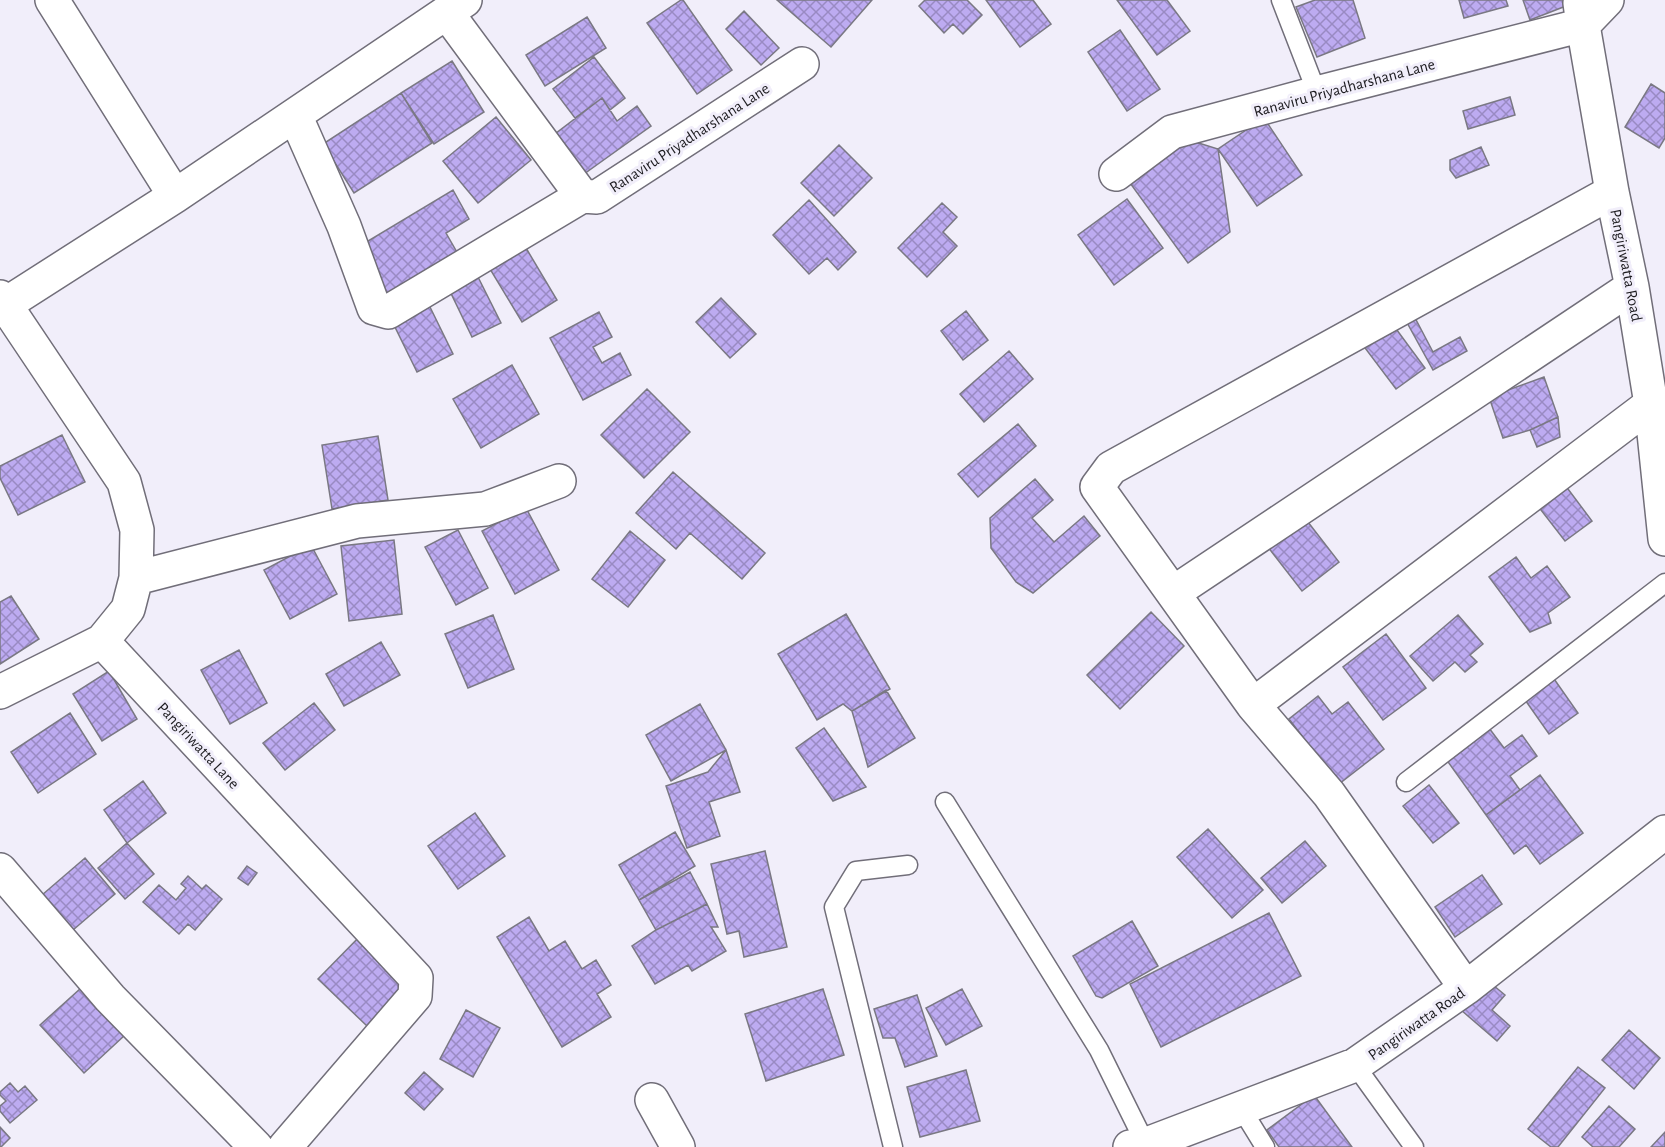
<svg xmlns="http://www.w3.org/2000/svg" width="1665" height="1147" font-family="'Alegreya Sans',sans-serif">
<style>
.building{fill:url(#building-cross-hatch);stroke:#7a7883;stroke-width:1.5}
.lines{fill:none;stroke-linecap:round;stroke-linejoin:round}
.service-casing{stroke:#716e79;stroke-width:21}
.minor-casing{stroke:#716e79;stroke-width:36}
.service{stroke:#fff;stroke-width:18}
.minor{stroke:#fff;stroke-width:33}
.labels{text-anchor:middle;stroke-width:6;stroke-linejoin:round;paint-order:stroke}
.street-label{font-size:16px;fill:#1c1b1f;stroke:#f1eefa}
</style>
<defs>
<pattern id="building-cross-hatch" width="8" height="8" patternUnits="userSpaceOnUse" patternTransform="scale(1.5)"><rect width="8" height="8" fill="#bdabf1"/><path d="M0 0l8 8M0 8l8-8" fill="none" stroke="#998ac3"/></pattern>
</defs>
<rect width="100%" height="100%" fill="#f1eefa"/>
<!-- building -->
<path class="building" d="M681,0H683L732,70L697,94L647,23Z
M777,0H872L831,47Z
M925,0H967L982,15L963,34L953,24L944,33L919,6Z
M986,0H1033L1051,24L1020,47Z
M1117,0H1167L1190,31L1157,55Z
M1315,0H1353L1365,38L1317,57L1296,7Z
M1459,0H1506L1508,6L1464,18Z
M1523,0H1569L1571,4L1530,20Z
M744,11L779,48L761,65L726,29Z
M587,17L606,48L545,86L526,55Z
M1120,30L1160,89L1127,111L1088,52Z
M594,57L625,98L610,110L602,98L575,118L553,89Z
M452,61L484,112L434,144L401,93Z
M1651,84L1665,93V138L1659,148L1625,127Z
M401,93L432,143L354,193L323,144Z
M1510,97L1515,115L1468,129L1463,111Z
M602,98L617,121L637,106L651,126L584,174L555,134Z
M496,117L531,160L478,203L443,161Z
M1264,118L1302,175L1257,206L1218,149Z
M1189,140L1218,149L1230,232L1188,263L1130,183Z
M839,145L872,178L834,216L801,183Z
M1481,147L1489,165L1456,178L1450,170V160Z
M453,190L469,219L446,233L458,254L387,297L358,247Z
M1127,199L1163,248L1114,285L1078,235Z
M809,200L856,252L838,270L827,258L809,274L773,235Z
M942,203L957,217L943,232L957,246L927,277L898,248Z
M526,248L557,300L522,322L490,269Z
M474,269L501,323L472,337L446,283Z
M721,298L756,334L730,358L696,322Z
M429,305L453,354L417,372L393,323Z
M966,311L988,340L963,360L941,331Z
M599,312L612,337L593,347L602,363L620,353L631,375L583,400L550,338Z
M1413,314L1433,352L1460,337L1467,351L1433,370L1405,319Z
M1391,322L1425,368L1396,389L1362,344Z
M1009,351L1033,379L984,422L960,394Z
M512,365L539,414L481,448L453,399Z
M1544,377L1558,417L1530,430L1503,438L1489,397Z
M647,389L690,432L644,478L601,435Z
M1558,417L1560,437L1537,447L1530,430Z
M1018,424L1036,446L978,497L958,474Z
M62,435L85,482L18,515L0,478V466Z
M378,436L388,500L332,509L322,445Z
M673,472L765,553L742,579L690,533L676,549L636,513Z
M1035,479L1053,500L1032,518L1054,542L1084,516L1100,536L1033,593L1016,582L991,548L990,518Z
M1562,481L1592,521L1565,541L1534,501Z
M526,508L559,570L515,594L482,531Z
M1301,513L1339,562L1302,591L1264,542Z
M458,530L488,588L456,605L425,547Z
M630,531L665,560L628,607L592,579Z
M394,540L402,614L349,621L341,546Z
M311,545L337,594L290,619L264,570Z
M1516,557L1531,578L1547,566L1570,597L1548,613L1551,623L1530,632L1489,577Z
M11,596L39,639L0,664V602Z
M1151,612L1184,646L1120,709L1087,675Z
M846,614L890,689L852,711L843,704L817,720L778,654Z
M493,615L514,669L468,688L445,634Z
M1458,615L1483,644L1470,655L1477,662L1465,672L1455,662L1433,681L1410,656Z
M1386,634L1426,688L1383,720L1343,667Z
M381,642L400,675L344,706L326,674Z
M239,650L267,703L230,724L201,670Z
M109,671L137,719L102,741L73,694Z
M1552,676L1578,713L1549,734L1523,697Z
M886,690L915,738L868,767L852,711Z
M1318,696L1332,714L1348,702L1384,749L1339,784L1289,719Z
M314,703L335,730L285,770L263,743Z
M700,704L726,750L671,781L646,735Z
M70,713L96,754L38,793L11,752Z
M824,728L866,787L833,801L796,748Z
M1489,728L1504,748L1522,735L1537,756L1510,776L1520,790L1486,815L1446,759Z
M726,750L740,792L709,802L720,836L687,848L666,786L708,772Z
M1540,775L1583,833L1540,864L1526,845L1514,854L1486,815Z
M143,781L166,813L127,843L104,810Z
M1429,785L1459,823L1433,843L1403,806Z
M475,813L505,856L458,889L428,846Z
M1208,829L1263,890L1232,918L1177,857Z
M675,832L695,866L639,900L619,865Z
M1305,841L1326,866L1282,903L1261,878Z
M127,843L154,874L125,899L98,868Z
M765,851L787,947L744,957L739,931L727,934L711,864Z
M85,858L115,894L73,930L42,895Z
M247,866L257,873L248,885L238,878Z
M690,872L707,904L656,930L639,900Z
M1482,875L1502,904L1455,937L1435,907Z
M188,876L202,889L206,885L222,899L195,930L188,924L179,934L143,902L159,885L176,900L186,888L181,884Z
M707,904L718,927H711L726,951L692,971L688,965L655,984L632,946L656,930Z
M1269,913L1301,976L1161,1047L1130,984Z
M529,917L549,951L565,941L582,969L596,960L611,985L597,994L611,1017L562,1047L497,937Z
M1132,921L1158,966L1102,998L1096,996L1073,956Z
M362,934L411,982L367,1026L318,979Z
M1487,980L1505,995L1492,1010L1510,1026L1497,1041L1461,1010Z
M81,988L125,1035L84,1073L40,1025Z
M823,989L844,1055L766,1081L745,1014Z
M962,989L982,1026L946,1045L926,1008Z
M917,995L937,1056L905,1067L895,1038H883L874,1009Z
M466,1010L500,1028L473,1077L440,1059Z
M1629,1030L1660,1058L1634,1089L1602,1060Z
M1578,1067L1605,1088L1558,1147H1551L1528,1129Z
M966,1070L980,1121L920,1137L907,1087Z
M424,1072L443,1089L424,1110L405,1093Z
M10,1083L18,1092L25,1086L37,1100L10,1123L0,1111V1106L6,1101L0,1095V1092Z
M1314,1095L1352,1147H1279L1267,1130Z
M1609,1106L1635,1129L1619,1147H1593L1582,1137Z
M0,1127L10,1138L1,1147H0Z
M1665,1132V1147H1651Z"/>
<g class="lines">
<defs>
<path id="service" d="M1281,0L1317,93
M1406,782L1665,583
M945,802L1099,1050L1147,1147
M1355,1065L1414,1147
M1241,1108L1265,1147
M893,1147L834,907L856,871L908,865"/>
<path id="minor" d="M52,0L175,196
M1607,0L1583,25L1612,192L1632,287L1651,404L1665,539
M447,13L582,196L597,197L802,64
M295,115L344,226L374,308L388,312L582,196
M1116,174L1172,132L1317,93L1583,25L1580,3
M0,297L124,482L137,530L136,578L128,609L102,641L416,978L415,996L285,1147
M6,304L175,196L465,0
M136,578L357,521L485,509L559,481
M1173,593L1632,287
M0,692L102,641
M1253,705L1651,404
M0,870L110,998L256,1147
M1466,988L1329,794L1253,705L1097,487L1111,468L1612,192
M652,1100L678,1147
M1130,1147L1147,1144L1355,1065L1466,988L1665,832"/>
</defs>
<!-- service casing -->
<use href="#service" class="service-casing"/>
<!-- minor casing -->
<use href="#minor" class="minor-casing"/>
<!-- service -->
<use href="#service" class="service"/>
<!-- minor -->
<use href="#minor" class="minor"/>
</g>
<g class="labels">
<!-- street labels -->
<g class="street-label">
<text transform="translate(1344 87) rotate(-15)" y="6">Ranaviru Priyadharshana Lane</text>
<text transform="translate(689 137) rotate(-33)" y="6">Ranaviru Priyadharshana Lane</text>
<text transform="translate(1627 265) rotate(79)" y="6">Pangiriwatta Road</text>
<text transform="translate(199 745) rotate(47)" y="6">Pangiriwatta Lane</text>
<text transform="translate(1416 1023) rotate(-35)" y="6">Pangiriwatta Road</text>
</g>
</g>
</svg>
